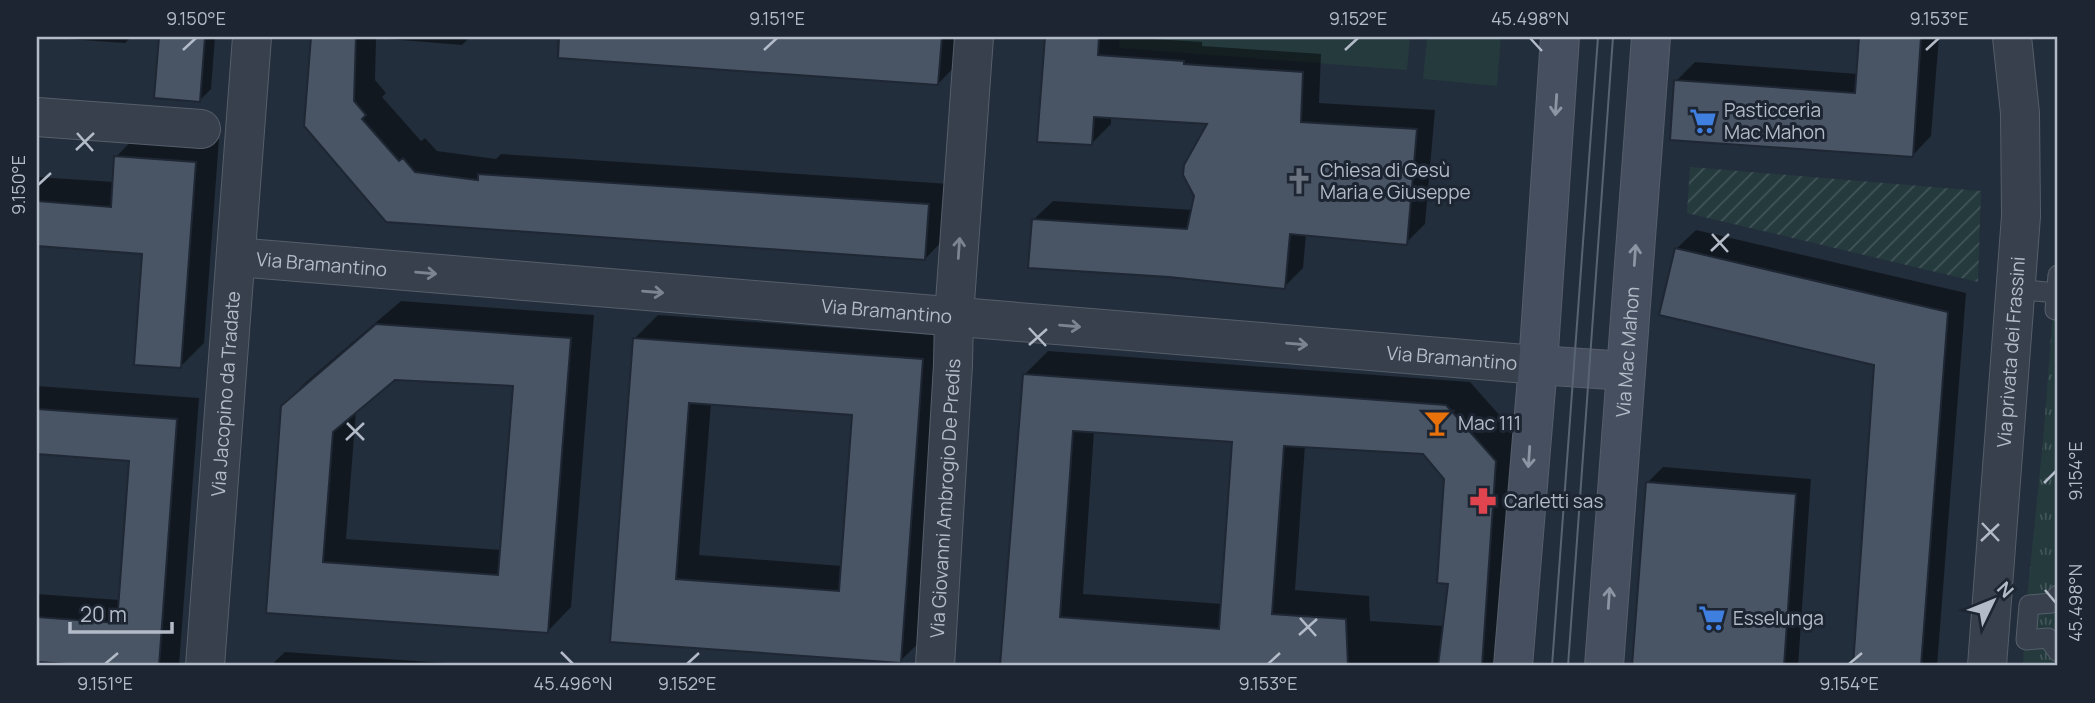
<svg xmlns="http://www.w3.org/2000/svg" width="2095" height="703" font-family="Manrope,sans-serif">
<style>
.grass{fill:url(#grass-tufts)}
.garden{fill:url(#garden-furrows)}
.pitch{fill:#253a3d}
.shadow{fill:#0007;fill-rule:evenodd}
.building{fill:#495565;stroke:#1e2733;stroke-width:2;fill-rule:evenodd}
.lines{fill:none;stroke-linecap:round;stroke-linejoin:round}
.lane-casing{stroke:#555e6a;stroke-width:21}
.street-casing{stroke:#555e6a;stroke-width:40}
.secondary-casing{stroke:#555e6a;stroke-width:40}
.lane{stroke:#37404c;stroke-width:19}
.street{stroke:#37404c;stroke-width:38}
.secondary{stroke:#454f5f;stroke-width:38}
.tram{stroke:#596473;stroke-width:2}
.oneway{stroke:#8c95a3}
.oneway2{stroke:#7b8490}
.ticks{fill:none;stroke:#b2bbc7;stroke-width:2.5}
.labels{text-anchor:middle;stroke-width:6;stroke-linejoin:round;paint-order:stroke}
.poi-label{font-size:19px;fill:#b2bbc7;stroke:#1c2531;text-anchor:start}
.street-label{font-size:19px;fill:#b2bbc7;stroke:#1c2531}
.neatline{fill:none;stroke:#b2bbc7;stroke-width:2.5}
.ticks-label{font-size:18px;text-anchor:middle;fill:#b2bbc7}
</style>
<defs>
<pattern id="grass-tufts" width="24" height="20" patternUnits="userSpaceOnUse" patternTransform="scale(1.75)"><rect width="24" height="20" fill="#253a3d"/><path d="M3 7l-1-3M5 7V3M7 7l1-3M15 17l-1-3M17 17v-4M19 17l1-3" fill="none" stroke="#425558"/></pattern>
<pattern id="garden-furrows" width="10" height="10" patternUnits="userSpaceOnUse" patternTransform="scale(1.75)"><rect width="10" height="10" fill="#253a3d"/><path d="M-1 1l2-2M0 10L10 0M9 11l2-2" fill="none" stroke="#425558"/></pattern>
</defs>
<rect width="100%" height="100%" fill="#232e3c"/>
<!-- grass -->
<path class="grass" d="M2058,247V666H2023L2025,618L2043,441Z"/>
<!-- garden -->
<path class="garden" d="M1690,167L1981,191L1978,282L1687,213Z"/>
<!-- pitch -->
<path class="pitch" d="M1120,37H1410L1407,70L1119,48Z
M1427,37H1501L1497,86L1423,79Z"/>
<!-- shadow -->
<path class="shadow" d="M38,37H131L125,43Z
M161,37H215L211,89L200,100L155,96Z
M313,37H470L462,45L376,38L375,80L386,93L382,97L421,141L425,138L437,151L496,159L501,154L950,184L946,237L925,259L387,220L306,125Z
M558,37H963L961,60L938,84L557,56Z
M1047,37H1119L1202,42V46L1321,54L1319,103L1435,110L1425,224L1406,243L1306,234L1303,268L1284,287L1033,220L1053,201L1193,210L1210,123L1111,116V124L1092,143L1039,140Z
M1861,37H1939L1931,136L1912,156L1676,81L1695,62L1858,74Z
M139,133L219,139L204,343L180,367L144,252L37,244V177L114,182L116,157Z
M1696,230L1966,293L1937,666H1855L1876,363L1676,249Z
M401,301L594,315L571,607L548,631L268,611L282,407L306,382ZM394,378L515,385L502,550L346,539L356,411Z
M658,315L946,336L924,638L900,661L612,640L634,339ZM711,403L854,414L842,566L699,555Z
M1048,351L1470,382L1519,437L1504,666H1002L1024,375ZM1094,431L1234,440L1223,604L1083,594ZM1305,445L1423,452L1446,478L1450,583L1444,626L1370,621L1369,596L1295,590Z
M37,386L199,398L179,666H115L37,660V594L120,600L131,459L37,452Z
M1663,467L1811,479L1798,666H1634L1647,483Z
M285,652L489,666H270Z"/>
<!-- building -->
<path class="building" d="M159,37H205L200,102L154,98Z
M311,37H356L354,101L366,115L362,119L399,161L403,158L415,172L478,180V174L929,204L925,260L386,222L304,126Z
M559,37H942L938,85L558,58Z
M1045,37H1099L1098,55L1184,61V64L1303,72L1301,122L1417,129L1407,245L1290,234L1285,289L1169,277L1028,268L1032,219L1187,229L1194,196L1183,175L1184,165L1207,124L1094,117L1092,145L1037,142Z
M1859,37H1921L1913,157L1670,140L1674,80L1855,93Z
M114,156L196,162L181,368L134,365L142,254L37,246V201L111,207Z
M1675,248L1948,312L1921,666H1853L1874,365L1659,315Z
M376,324L571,338L548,633L266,613L281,406ZM395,380L513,386L498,575L323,562L333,432Z
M633,338L923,359L901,663L610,642ZM689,403L852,415L839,591L676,579Z
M1023,374L1446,405L1496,461L1482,666H1438L1448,584L1437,583L1444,479L1423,454L1284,446L1272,614L1346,619L1348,666H1000ZM1073,431L1232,442L1219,629L1060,617Z
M37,409L177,419L159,666H99L37,662V617L117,623L129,461L37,454Z
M1646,482L1796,494L1784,666H1632Z"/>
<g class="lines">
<defs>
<path id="lane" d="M2058,275L2055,310H2058
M2016,289L2056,293
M2058,595L2052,603L2029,605L2026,640L2048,638L2058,652"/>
<g id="street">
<path d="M37,117L201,129"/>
<path id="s1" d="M236,257L1538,365"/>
<path id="s2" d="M205,666L252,37"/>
<path id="s3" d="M935,666L953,365L954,316L974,37"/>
<path id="s4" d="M1987,666L2021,216L2020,113L2012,37"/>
</g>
<g id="secondary">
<path d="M1538,365L1626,371"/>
<path d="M1513,666L1538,365L1560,37"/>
<path id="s5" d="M1604,666L1651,37"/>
</g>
</defs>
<!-- lane casing -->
<use href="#lane" class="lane-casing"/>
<!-- street casing -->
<use href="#street" class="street-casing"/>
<!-- secondary casing -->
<use href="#secondary" class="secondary-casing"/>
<!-- lane -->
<use href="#lane" class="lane"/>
<!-- street -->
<use href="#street" class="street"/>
<!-- secondary -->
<use href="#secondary" class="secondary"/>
<!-- tram -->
<path class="tram" d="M1552,666L1598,37
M1568,666L1613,37"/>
</g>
<!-- one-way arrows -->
<defs><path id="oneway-shaft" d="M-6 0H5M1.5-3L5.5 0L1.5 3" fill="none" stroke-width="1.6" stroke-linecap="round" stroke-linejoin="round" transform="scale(1.75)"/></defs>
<g class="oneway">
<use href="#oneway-shaft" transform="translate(1556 105) rotate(94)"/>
<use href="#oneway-shaft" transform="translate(1635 255) rotate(-86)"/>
<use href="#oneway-shaft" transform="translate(1529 457) rotate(94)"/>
<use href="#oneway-shaft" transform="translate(1609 598) rotate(-86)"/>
</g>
<g class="oneway2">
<use href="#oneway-shaft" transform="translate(959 248) rotate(-86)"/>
<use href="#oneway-shaft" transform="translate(426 273) rotate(5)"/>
<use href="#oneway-shaft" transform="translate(653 292) rotate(5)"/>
<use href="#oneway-shaft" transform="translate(1070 326) rotate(5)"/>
<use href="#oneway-shaft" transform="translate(1297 344) rotate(5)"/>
</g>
<!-- ticks -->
<path class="ticks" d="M1530,38L1542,51M183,50L196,38M764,50L777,38M1345,50L1358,38M1926,50L1939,38M77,133L93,151M76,150L94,133M38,185L51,173M1712,234L1728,252M1711,251L1729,234M1029,328L1046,346M1029,345L1047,329M347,423L364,440M346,440L364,423M2044,483L2056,471M1982,523L1999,541M1981,541L1999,524M2045,590L2056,603M1300,618L1316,636M1299,635L1317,619M561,652L573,664M105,664L118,653M687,664L699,653M1268,664L1280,653M1849,664L1862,653"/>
<!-- icons -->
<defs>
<symbol id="supermarket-bare" viewBox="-9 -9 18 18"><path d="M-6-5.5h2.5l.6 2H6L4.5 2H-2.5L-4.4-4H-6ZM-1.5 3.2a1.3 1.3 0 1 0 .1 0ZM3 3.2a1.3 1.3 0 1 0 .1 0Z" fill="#3f7fe0" stroke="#1c2531" stroke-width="2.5" paint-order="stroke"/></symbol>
<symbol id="church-bare" viewBox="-9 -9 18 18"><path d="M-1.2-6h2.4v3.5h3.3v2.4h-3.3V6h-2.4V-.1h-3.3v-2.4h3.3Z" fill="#6b7280" stroke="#1c2531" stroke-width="2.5" paint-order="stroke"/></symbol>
<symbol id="bar-bare" viewBox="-9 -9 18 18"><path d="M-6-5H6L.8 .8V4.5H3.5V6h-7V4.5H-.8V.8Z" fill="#e8710a" stroke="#1c2531" stroke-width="2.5" paint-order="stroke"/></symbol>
<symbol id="pharmacy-bare" viewBox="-9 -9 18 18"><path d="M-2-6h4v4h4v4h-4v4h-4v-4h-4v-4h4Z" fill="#e0444e" stroke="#1c2531" stroke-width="2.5" paint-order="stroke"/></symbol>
</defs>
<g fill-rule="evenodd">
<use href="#supermarket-bare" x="1684" y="102" width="38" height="38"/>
<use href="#church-bare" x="1280" y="162" width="38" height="38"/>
<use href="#bar-bare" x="1418" y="404" width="38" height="38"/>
<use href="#pharmacy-bare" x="1464" y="482" width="38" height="38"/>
<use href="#supermarket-bare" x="1693" y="599" width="38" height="38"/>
</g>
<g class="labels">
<!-- poi labels -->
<g class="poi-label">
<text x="1724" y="117">Pasticceria<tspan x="1724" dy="22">Mac Mahon</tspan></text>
<text x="1320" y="177">Chiesa di Gesù<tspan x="1320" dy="22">Maria e Giuseppe</tspan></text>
<text x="1458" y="430">Mac 111</text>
<text x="1504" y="508">Carletti sas</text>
<text x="1733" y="625">Esselunga</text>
</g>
<!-- street labels -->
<g class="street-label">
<text dy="7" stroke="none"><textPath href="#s1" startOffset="86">Via Bramantino</textPath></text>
<text dy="7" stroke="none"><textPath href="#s1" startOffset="653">Via Bramantino</textPath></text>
<text dy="7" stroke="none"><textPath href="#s5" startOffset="315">Via Mac Mahon</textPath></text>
<text dy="7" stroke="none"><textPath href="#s4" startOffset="315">Via privata dei Frassini</textPath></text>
<text dy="7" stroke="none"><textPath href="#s1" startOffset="1220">Via Bramantino</textPath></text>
<text dy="7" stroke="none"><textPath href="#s2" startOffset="273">Via Jacopino da Tradate</textPath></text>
<text dy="7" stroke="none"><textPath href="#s3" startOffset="168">Via Giovanni Ambrogio De Predis</textPath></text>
</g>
</g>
<!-- border -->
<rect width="2095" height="703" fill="none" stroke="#1c2531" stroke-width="77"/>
<!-- north arrow -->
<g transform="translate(1993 601) rotate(47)" stroke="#1c2531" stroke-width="5" paint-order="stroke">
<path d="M0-5L12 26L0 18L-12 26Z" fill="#b2bbc7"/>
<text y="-10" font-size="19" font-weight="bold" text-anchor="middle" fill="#b2bbc7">N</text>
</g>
<!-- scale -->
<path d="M70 622v10h102v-10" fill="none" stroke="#b2bbc7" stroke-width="3.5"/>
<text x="80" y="622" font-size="21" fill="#b2bbc7" stroke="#1c2531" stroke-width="5" paint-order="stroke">20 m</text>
<rect x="38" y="38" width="2018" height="626" class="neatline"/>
<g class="ticks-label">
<text x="196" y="25">9.150°E</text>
<text x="777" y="25">9.151°E</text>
<text x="1358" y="25">9.152°E</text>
<text x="1530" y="25">45.498°N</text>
<text x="1939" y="25">9.153°E</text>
<text transform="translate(19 185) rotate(-90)" y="6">9.150°E</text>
<text transform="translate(2076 471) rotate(-90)" y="6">9.154°E</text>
<text transform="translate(2076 603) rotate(-90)" y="6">45.498°N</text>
<text x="105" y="690">9.151°E</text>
<text x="573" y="690">45.496°N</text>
<text x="687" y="690">9.152°E</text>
<text x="1268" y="690">9.153°E</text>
<text x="1849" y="690">9.154°E</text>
</g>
</svg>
